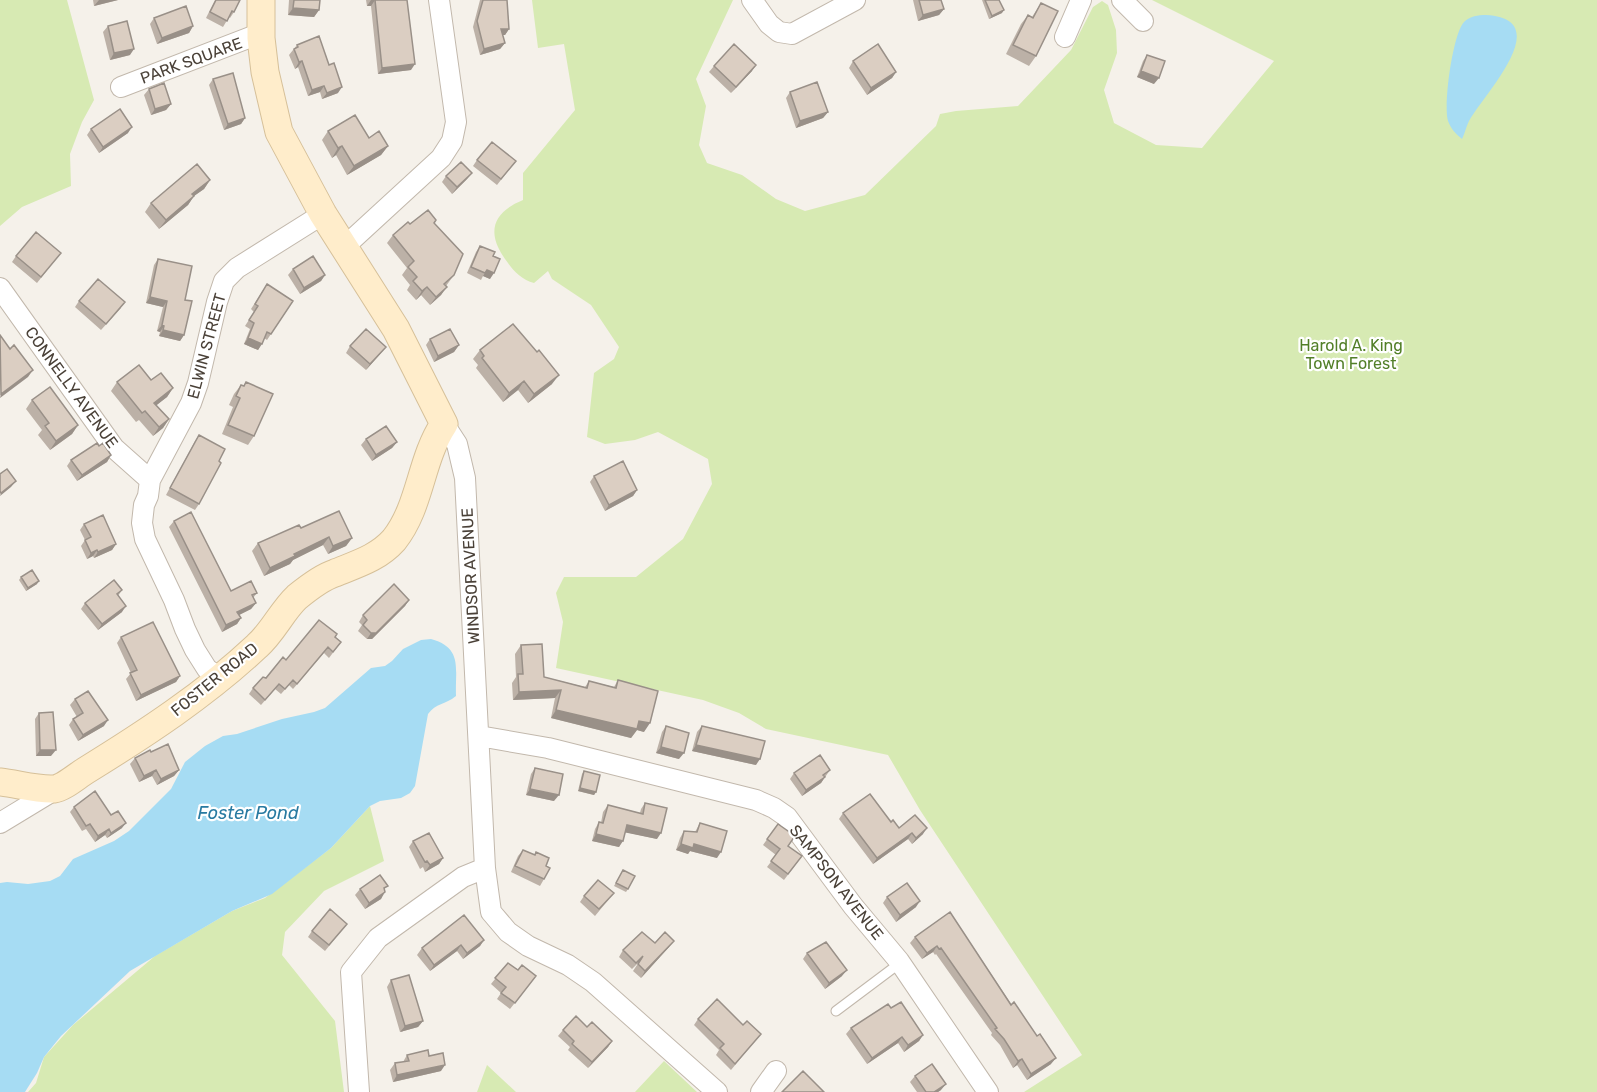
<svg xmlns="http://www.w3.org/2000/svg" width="1597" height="1092" font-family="Rubik,sans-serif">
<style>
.green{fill:#d7eab3}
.water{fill:#a6dcf3}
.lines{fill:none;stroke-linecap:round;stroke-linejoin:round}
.lane-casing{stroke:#c2b8ac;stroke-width:11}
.street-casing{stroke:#c2b8ac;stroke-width:22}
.secondary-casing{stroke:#d6c099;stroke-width:29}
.lane{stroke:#fff;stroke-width:9}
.street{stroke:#fff;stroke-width:20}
.secondary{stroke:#ffedcb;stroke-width:27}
.wall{fill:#bcb1a7}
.shaded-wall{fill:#999088}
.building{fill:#dbcec2;stroke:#999088;stroke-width:1.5}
.labels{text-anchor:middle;stroke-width:4.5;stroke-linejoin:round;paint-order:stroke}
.street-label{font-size:16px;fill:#4a4138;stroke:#fff}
.park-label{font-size:16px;fill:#527f28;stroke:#fff}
.water-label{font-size:18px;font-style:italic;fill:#287aa1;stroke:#fff}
</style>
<rect width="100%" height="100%" fill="#f5f1ea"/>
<!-- green -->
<path class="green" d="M0,0H67L94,100L82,122L70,154L71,186L22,207L0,226Z
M532,0H733L696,79L706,106L699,145L707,163L742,175L776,199L805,211L865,195L936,126L940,114L956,111L1018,106L1071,50L1093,7L1102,1L1108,5L1116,30L1117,53L1104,90L1114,123L1156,145L1202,148L1274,61L1152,0H1597V1092H1024L1082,1055L920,810L888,755L766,729L739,713L703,700L556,668L563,622L556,593L564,577H636L683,539L712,484L708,459L658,432L635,440L605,444L587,437L594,373L614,359L619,347L591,305L552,279L548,271L534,283C523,280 514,272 508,263C487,236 489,214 523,200V173L575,110L564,44L538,48Z
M370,806L384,861L324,891L285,932L282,955L335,1021L344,1092H28L36,1083L44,1057L73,1025L155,956L232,911L265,898L331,848Z
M664,1061L697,1092H635Z
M487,1065L516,1092H477Z"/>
<!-- water -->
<path class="water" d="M1486,15C1558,19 1483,95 1469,121C1466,127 1465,133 1462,139C1456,134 1451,129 1448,121C1443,105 1453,33 1464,22C1470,16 1478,15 1486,15Z
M431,639C463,648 455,668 456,696C445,705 436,703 428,714L415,786L410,793L401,798L380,801L370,806L331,848L272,894L232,911L130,971L61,1036L44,1057L37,1073L25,1092H0V883L7,882L28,884L50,881L60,876L73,859L114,841L129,831L171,789L185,762L205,746L223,736L237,734L282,719L314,712L325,708L371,668L385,666L392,661L403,649L421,640Z"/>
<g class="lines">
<defs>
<path id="lane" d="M836,1011L900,963"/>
<path id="street" d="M752,0L769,24L779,32L792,34L855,0
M1122,0L1143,21
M1065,37L1081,0
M121,87L261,33
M343,248L441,158L452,141L456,122L439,0
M0,288L114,448L150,480
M444,424L457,444L465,478L485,868L491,912L508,932L528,946L568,965L593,982L717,1092
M220,678L207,669L195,650L185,629L174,600L145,539L142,523L144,505L148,496L150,480L191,403L198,383L217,302L224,281L237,268L323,214
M479,736L548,748L756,800L774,808L787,817L853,906L899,961L988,1092
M0,823L56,789
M359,1092L351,972L378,938L463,877L485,868
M761,1092L776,1071"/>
<path id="secondary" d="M0,782C17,784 38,790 54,789C63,788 77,776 85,771C145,734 206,694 257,646C273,632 282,611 297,597C308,588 323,577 335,573C357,564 378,558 394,540C421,506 420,460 444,424L396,329L323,214L279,132L265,72L261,38V0"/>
</defs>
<!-- lane casing -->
<use href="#lane" class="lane-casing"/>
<!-- street casing -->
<use href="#street" class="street-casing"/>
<!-- secondary casing -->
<use href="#secondary" class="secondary-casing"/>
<!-- lane -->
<use href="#lane" class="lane"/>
<!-- street -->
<use href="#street" class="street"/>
<!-- secondary -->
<use href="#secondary" class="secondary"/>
</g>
<!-- wall -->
<path class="wall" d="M93,0H118L94,6Z
M215,0H240L234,12L230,18L229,17L223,27L206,18Z
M289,0H320L319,10L314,17L288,15Z
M366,0H407L411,70L378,74L371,6H367Z
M480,0H507L509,29L505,35H502L505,43L500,49L480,55L473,27Z
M913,0H941L944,9L939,15L918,21Z
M982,0H999L1002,13L989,19Z
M1041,3L1036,56L1029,66L1006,54L1021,24L1028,15L1032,17Z
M154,18L193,26L189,33L157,44L150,24Z
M108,26L130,55L110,60L103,32Z
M297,45L338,93L322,99L320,92L308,96L298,67L295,69L289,55Z
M1147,55L1154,84L1137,77L1143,61Z
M853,61L896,72L892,78L867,95L849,68Z
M714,66L752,71L731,93L709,72Z
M213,79L245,118L241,124L224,130L209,85Z
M149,89L171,104L166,110L151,115L144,95Z
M790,92L828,112L823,118L796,128L786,98Z
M91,129L128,133L99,153L87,135Z
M328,131L369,138L388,146L381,155L347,175L336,155L332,158L322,140Z
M477,160L516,161L497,185L473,166Z
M472,173L467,179L452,194L442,182L446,176Z
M210,180L204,189L194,196L188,205L159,229L145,212L151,203Z
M436,220L434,223L454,275L446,286L441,295L430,305L421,295L416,300L407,290L410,285L402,275L407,268L387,243L393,235L410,224Z
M480,246L493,256L490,279L483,276L481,280L467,273L476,252Z
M16,256L56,259L37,283L12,262Z
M158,259L185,300L184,335L180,341L159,336L160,332L157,331L163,307L146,303L154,265Z
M293,269L325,275L321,281L300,294L288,275Z
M267,284L293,301L267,340L264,338L258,350L244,344L250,329L245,326L254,312L251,309Z
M79,301L121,308L101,330L75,307Z
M430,339L459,345L454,352L434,362L426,345Z
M350,346L381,353L366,370L346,353Z
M480,350L537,352L552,384L528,403L518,390L503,402L476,368L478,365L473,359Z
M151,380L173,388L167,397L156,405L169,419L163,428L153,436L139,420L136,422L111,391L117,382Z
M246,382L254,436L248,445L222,434L233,407L229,405L234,394L241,385L243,386Z
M32,400L78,425L72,434L50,450L38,435L42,430L26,409Z
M199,435V504L195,510L166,495L195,441Z
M366,439L397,442L392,448L372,461L361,445Z
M99,446L111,455L107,462L77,481L67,466L71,460Z
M594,476L637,490L633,496L605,511L590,482Z
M174,521L231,591L257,593L253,598L256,603L251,609L239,615L241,618L237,624L222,632L169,527Z
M84,524L116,544L112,550L94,558L93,556L87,559L81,546L85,540L80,530Z
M301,528L352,538L346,546L328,554L323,545L293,560L290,564L264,576L252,551L258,543Z
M21,577L37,584L26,591L19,580Z
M122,590L118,596L122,612L98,630L81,609L85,603Z
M409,600L405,606L372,639H367L358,631L362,625L359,622L363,615Z
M121,637L180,676L176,682L136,701L126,679L131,673L117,643Z
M335,637L341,642L329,658L324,653L293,689L289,685L281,694L275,689L261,705L249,694L253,688L266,678L286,660Z
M521,645L544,677L585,687L589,681L614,687L618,680L644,732L637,730L631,738L551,718L555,698L513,700L512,683L516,677L515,654Z
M75,699L104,726L78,741L69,725L73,719L77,717L70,705Z
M39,713L51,756H36L35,719Z
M666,726L679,759L656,753L662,732Z
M702,726L756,765L692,751L697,732Z
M151,752L179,770L174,776L157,785L152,776L139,782L130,764L135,758Z
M535,768L554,801L526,795L531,774Z
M830,770L821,783L802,796L790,779L794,773Z
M584,771L596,792L594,795L578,791L582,774Z
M645,803L657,839L625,832L619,847L592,841L595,829L599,822L601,823L603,812L608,805L640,813L641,809Z
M74,807L111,815L122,828L107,838L105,835L95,842L86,829L82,831L70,812Z
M843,813L891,822L899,828L923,834L912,844L908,839L873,864L839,819Z
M700,823L717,858L690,851L688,854L676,850L680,838L684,831L695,832Z
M778,824L788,846L802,856L784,880L767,867L776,855L763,845Z
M413,841L443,858L439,864L425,872L423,867L420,869L409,847Z
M523,850L534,855L536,852L544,879L540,886L511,872L518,856Z
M623,870L628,889L626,892L614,886Z
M360,889L384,890L381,899L365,909L355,895Z
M584,896L609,899L595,916L580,902Z
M887,897L916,907L896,922L883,903Z
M950,912L1051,1064L1027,1080L1017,1065L1013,1068L1000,1045L991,1035L992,1033L936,954L935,955L933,952L922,959L910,943L915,937Z
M347,924L325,951L308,937L312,931Z
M484,940L480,946L463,959L457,951L430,971L417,955L422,948Z
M655,943L669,947L641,978L633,971L639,962L632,969L619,957L623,950Z
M807,953L842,976L825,989L803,959Z
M508,963L518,970L536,976L510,1009L497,999L501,993L491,984Z
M391,980L423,1021L418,1027L400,1032L387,987Z
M891,1008L923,1035L919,1041L904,1052L898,1043L867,1064L846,1034L851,1028Z
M698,1019L743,1025L761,1034L731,1070L716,1055L719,1050L694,1025Z
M587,1027L612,1041L608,1047L588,1068L568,1050L570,1047L558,1036L563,1030Z
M407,1055L429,1056L441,1071L393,1082L390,1070L395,1063L403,1062Z
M915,1076L941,1090L938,1092H917L910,1082Z"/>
<!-- shaded-wall -->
<path class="shaded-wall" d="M99,0H118L94,6Z
M371,0H375L371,6H367Z
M293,8L319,10L314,17L288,15Z
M944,9L939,15L918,21L923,15Z
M1004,10L1002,13L989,19L992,16Z
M193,26L189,33L157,44L162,38Z
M501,29H509L505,35H497Z
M505,43L500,49L480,55L484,49Z
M134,49L130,55L110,60L114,53Z
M302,61L298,67L295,69L299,62Z
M415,64L411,70L378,74L382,68Z
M756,65L752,71L731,93L736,87Z
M1141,71L1159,78L1154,84L1137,77Z
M896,72L892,78L867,95L871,88Z
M324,86L320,92L308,96L312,90Z
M342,87L338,93L322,99L327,93Z
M171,104L166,110L151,115L155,109Z
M828,112L823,118L796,128L800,121Z
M245,118L241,124L224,130L228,124Z
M132,127L128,133L99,153L103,147Z
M342,146L336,155L332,158L338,148Z
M388,146L381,155L347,175L354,166Z
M472,173L467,179L452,194L457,187Z
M210,180L204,189L194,196L188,205L159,229L166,220L192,194Z
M487,270L494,273L490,279L483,276Z
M325,275L321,281L300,294L304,288Z
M427,287L421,295L416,300L422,291Z
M447,287L441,295L430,305L436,297Z
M150,297L167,301L163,307L146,303Z
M162,325L164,326L160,332L157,331Z
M163,330L184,335L180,341L159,336Z
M248,338L262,344L258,350L244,344Z
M459,345L454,352L434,362L438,356Z
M386,347L381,353L366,370L370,364Z
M33,370L28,377L0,398L1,394Z
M559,375L552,384L528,403L534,394Z
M524,381L518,390L503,402L509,393Z
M173,388L167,397L148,412L154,403Z
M169,419L163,428L153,436L159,427Z
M78,425L72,434L50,450L56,441Z
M397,442L392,448L372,461L376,455Z
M111,455L107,462L77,481L82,475Z
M16,481L11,487L0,496L1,493Z
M637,490L633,496L605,511L609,505Z
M329,537L323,545L293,560L290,564L264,576L270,568L294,554Z
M352,538L346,546L328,554L333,546Z
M116,544L112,550L94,558L98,552Z
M97,550L93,556L87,559L91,553Z
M39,581L37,584L26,591L28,588Z
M409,600L405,606L372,639H367L371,633Z
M256,603L251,609L233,618L237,612Z
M126,606L122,612L98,630L102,624Z
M241,618L237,624L222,632L226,625Z
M180,676L176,682L136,701L141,695Z
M561,690L555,698L513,700L519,692Z
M556,710L639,721L650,723L644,732L637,730L631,738L551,718Z
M108,720L104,726L78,741L83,735Z
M696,745L760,759L756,765L692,751Z
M661,747L684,753L679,759L656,753Z
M40,750H56L51,756H36Z
M156,770L152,776L139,782L144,776Z
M179,770L174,776L157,785L161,779Z
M825,777L821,783L802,796L806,790Z
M580,788L596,792L594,795L578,791Z
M530,789L559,795L554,801L526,795Z
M126,823L122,828L107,838L111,833Z
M627,825L661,833L657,839L623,832Z
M927,828L923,834L912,844L916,838Z
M109,829L105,835L95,842L98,836Z
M912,833L908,839L873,864L877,858Z
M596,834L623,841L619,847L592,841Z
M681,844H694L721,852L717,858L690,851L688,854L676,850Z
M443,858L439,864L425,872L430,865Z
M385,892L381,899L365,909L369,903Z
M920,901L916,907L896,922L900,915Z
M484,940L480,946L463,959L467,953Z
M674,941L669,947L641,978L645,971Z
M461,945L457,951L430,971L434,965Z
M937,946L933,952L922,959L927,953Z
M847,970L842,976L825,989L829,983Z
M423,1021L418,1027L400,1032L405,1026Z
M923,1035L919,1041L904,1052L908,1045Z
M902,1037L898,1043L867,1064L872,1058Z
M612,1041L608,1047L588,1068L592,1062Z
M1056,1058L1051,1064L1027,1080L1031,1074Z
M1022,1059L1017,1065L1013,1068L1018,1061Z
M445,1065L441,1071L393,1082L397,1075Z
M946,1084L941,1090L938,1092H934Z"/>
<!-- building -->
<path class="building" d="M216,0H240L234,12L232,11L227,21L210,12Z
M294,0H320L319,10L293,8Z
M375,0H407L415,64L382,68Z
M483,0H507L509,29H501L505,43L484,49L477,21Z
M919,0H941L944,9L923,15Z
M985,0H999L1004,10L992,16Z
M1041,3L1058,11L1036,56L1013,45L1028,15L1033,18Z
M186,6L193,26L162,38L154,18Z
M127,21L134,49L114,53L108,26Z
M319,36L329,65L334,63L342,87L327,93L324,86L312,90L302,61L299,62L294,49L298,47L297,45Z
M734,44L756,65L736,87L714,66Z
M878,44L896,72L871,88L853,61Z
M1147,55L1165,61L1159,78L1141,71Z
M233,73L245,118L228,124L213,79Z
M817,82L828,112L800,121L790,92Z
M164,83L171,104L155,109L149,89Z
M120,109L132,127L103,147L91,129Z
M355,115L369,138L379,131L388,146L354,166L342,146L338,148L328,131Z
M492,142L516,161L501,179L477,160Z
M461,162L472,173L457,187L446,176Z
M197,164L210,180L192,194L194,196L166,220L151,203Z
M428,210L436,220L434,223L463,254L454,275L444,284L447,287L436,297L427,287L422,291L413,281L417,277L408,267L414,261L393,235L408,222L410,224Z
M36,232L61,253L41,277L16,256Z
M480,246L495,252L493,256L500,259L494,273L487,270L485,273L471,267Z
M313,256L325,275L304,288L293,269Z
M158,259L192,266L185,300L192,301L184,335L163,330L164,326L162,325L167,301L150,297Z
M98,279L125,302L106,324L79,301Z
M267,284L293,301L271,334L267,332L262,344L248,338L254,323L249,320L258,306L255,304Z
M513,324L537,352L539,350L559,375L534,394L524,381L509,393L482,358L484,356L480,350Z
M366,329L386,347L370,364L350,346Z
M450,329L459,345L438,356L430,339Z
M0,335L10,349L14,345L33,370L1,394Z
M139,365L151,380L161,373L173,388L154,403L169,419L159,427L145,411L142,413L117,382Z
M246,382L273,394L254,436L228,425L240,398L236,396L241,385L244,386Z
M50,387L78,425L56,441L45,426L49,423L32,400Z
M386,426L397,442L376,455L366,439Z
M199,435L225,449L219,461L221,463L199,504L170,488Z
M97,443L99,446L103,443L111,455L82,475L71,460Z
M623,461L637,490L609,505L594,476Z
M7,469L16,481L1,493L0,491V474Z
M339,511L352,538L333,546L329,537L294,554L295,556L270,568L258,543L299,525L301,528Z
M191,512L231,591L251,581L257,593L252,595L256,603L237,612L241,618L226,625L174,521Z
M103,515L116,544L98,552L97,550L91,553L85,540L91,537L84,524Z
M32,570L39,581L28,588L21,577Z
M114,580L122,590L117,594L126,606L102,624L85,603Z
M394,584L409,600L376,633H371L363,625L367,620L363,615Z
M319,620L337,634L335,637L341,642L333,652L328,647L297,684L293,680L285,689L279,684L265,700L253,688L263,677L266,678L283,657L286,660Z
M153,622L180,676L141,695L130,673L137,670L121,637Z
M542,644L544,677L587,688L589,681L616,688L618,680L658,691L650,723L639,721L637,729L556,710L561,690L519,692L518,674H523L521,645Z
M88,691L108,720L83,735L73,719L83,713L75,699Z
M53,712L56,750H40L39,713Z
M666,726L689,733L684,753L661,747Z
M702,726L765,741L760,759L696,745Z
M168,744L179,770L161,779L156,770L144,776L135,758L150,750L151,752Z
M820,755L830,770L823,775L825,777L806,790L794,773Z
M535,768L563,774L559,795L530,789Z
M584,771L600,775L596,792L580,788Z
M95,791L111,815L118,811L126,823L111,833L109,829L98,836L90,824L86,826L74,807Z
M870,794L891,822L893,820L899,828L915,815L927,828L916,838L912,833L877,858L843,813Z
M645,803L667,808L661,833L627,825L623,841L596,834L599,822L603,823L608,805L643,814Z
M700,823L727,831L721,852L694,844L693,848L681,844L684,831L697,832Z
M778,824L795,836L788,846L802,856L788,874L771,861L780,849L767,839Z
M429,833L443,858L430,865L427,861L425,862L413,841Z
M523,850L535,855L536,852L549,858L546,866L550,868L544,879L515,866Z
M623,870L635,876L628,889L616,883Z
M380,875L388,886L384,888L385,892L369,903L360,889Z
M598,880L614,893L599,909L584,896Z
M907,883L920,901L900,915L887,897Z
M330,909L347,924L329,945L312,931Z
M950,912L1011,1005L1014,1002L1037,1036L1040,1034L1056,1058L1031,1074L1022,1059L1018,1061L1004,1039L995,1029L997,1028L941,948L939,949L937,946L927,953L915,937Z
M464,915L484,940L467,953L461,945L434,965L422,948Z
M642,932L655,943L665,932L674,941L645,971L638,964L643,956L636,963L623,950Z
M826,942L847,970L829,983L807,953Z
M508,963L518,970L522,965L536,976L515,1003L501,993L506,987L495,978Z
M409,975L423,1021L405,1026L391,980Z
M717,999L743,1025L747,1021L761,1034L735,1064L720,1048L724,1044L698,1019Z
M901,1002L923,1035L908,1045L902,1037L872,1058L851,1028L888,1004L891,1008Z
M576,1016L587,1027L592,1022L612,1041L592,1062L572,1044L574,1041L563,1030Z
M428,1050L429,1056L443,1053L445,1065L397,1075L395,1063L409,1061L407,1055Z
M932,1064L946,1084L934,1092H926L915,1076Z
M803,1071L824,1092H782Z"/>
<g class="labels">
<!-- street labels -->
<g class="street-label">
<text transform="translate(191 60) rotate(-20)" y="6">PARK SQUARE</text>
<text transform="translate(206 346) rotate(-75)" y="6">ELWIN STREET</text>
<text transform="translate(72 387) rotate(54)" y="6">CONNELLY AVENUE</text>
<text transform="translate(470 576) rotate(-93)" y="6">WINDSOR AVENUE</text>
<text transform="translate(214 679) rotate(-39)" y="6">FOSTER ROAD</text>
<text transform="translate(837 882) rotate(52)" y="6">SAMPSON AVENUE</text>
</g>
<!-- park labels -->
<g class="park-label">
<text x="1351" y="351">Harold A. King<tspan x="1351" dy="18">Town Forest</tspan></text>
</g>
<!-- water labels -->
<g class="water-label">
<text x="248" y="819">Foster Pond</text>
</g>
</g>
</svg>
